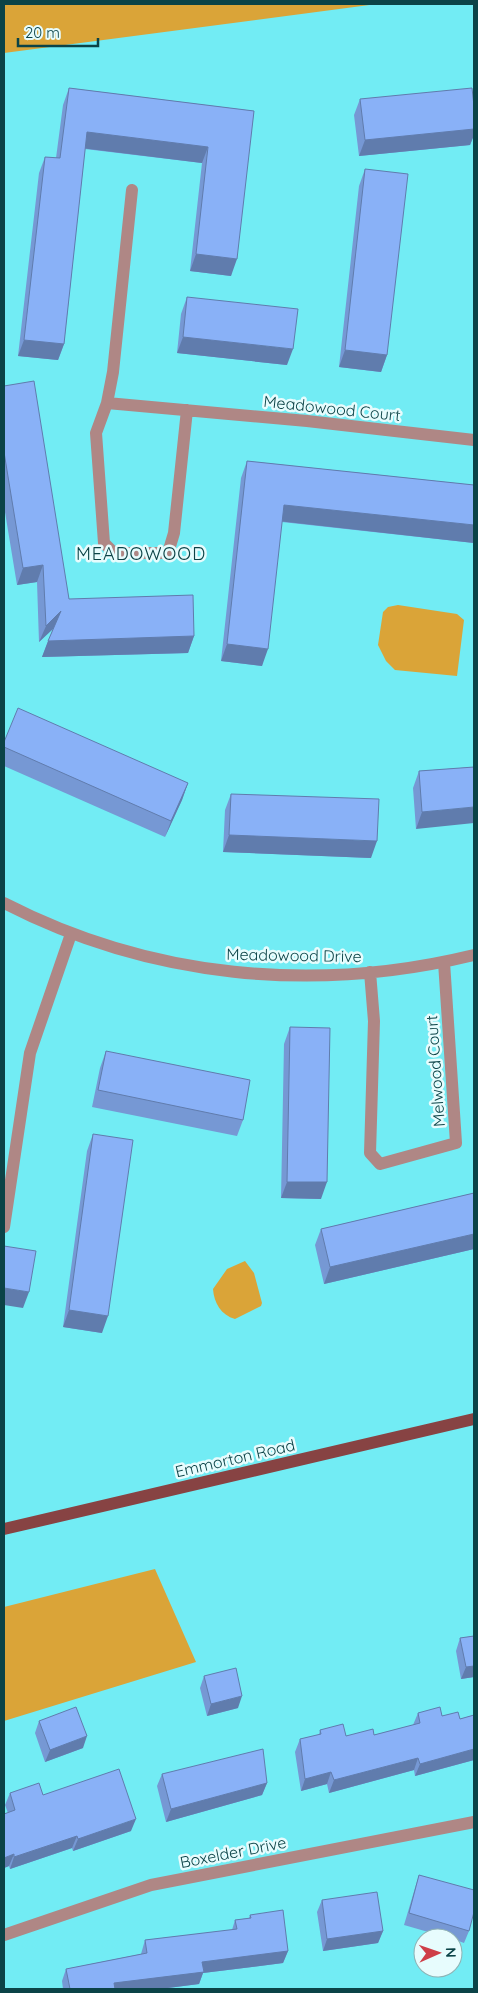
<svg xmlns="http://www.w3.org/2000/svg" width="478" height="1993" font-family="Quicksand,sans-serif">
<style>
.green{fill:#daa438}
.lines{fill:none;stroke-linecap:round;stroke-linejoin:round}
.minor{stroke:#af8785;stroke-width:12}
.major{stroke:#874343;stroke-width:12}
.wall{fill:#7698d4}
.shaded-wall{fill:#607cad}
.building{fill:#89b1f7;stroke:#607cad}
.labels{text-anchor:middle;stroke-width:5;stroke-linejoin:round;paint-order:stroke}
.street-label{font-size:16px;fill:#0b4347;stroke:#e7fcfd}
.neighbourhood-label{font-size:18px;letter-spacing:1px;fill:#0b4347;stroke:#e7fcfd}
</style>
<rect width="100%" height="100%" fill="#72ecf4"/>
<!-- green -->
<path class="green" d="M4,4H377L4,53Z
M398,605L457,614L464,620L457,676L395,670L386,661L378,645L383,612L388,607Z
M245,1261L254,1273L262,1303L261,1306L235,1319C221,1315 214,1303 213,1289L227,1269Z
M155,1569L196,1662L4,1721V1607Z"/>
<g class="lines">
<!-- minor -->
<path class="minor" d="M132,190L113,372L107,403L96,433L104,543L114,553H168L174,533L187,410
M107,403L307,421L474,440
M4,903C150,978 314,994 474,955
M370,972L374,1021L370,1153L380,1164L456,1143L444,962
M4,1227L30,1053L71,934
M4,1935L151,1885L474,1822"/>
<!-- major -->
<path class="major" d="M4,1529L474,1419"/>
</g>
<!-- wall -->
<path class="wall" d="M69,88L254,111L231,276L190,271L202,163L85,149L64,344L58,360L18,356L39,173L45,157L56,158L63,105Z
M360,99L474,106V135L470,145L359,156L354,115Z
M365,169L387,355L381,372L339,367L359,186Z
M187,297L287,365L177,353L181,314Z
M4,386L69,599L194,636L188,653L42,657L53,629L39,642L37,582L17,585L4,506Z
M247,461L474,485V543L282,522L262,666L221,661L241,478Z
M4,742L188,783L182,800L165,837L4,766Z
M474,767L416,829L413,788L419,771Z
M231,794L371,858L223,852L225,810Z
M290,1027L321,1199L281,1198L284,1044Z
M106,1051L243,1120L237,1136L92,1107L100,1068Z
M93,1134L102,1333L63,1327L87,1151Z
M474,1193V1249L324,1284L315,1245L321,1229Z
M474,1636V1677L461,1679L456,1651L460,1638Z
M204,1676L238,1708L207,1716L200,1688Z
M418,1713L460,1719L474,1715V1760L415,1776L414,1770L329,1793L327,1784L301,1791L295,1752L300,1739L319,1735L320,1730L346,1736L374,1735L413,1725Z
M39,1721L83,1748L45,1762L35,1733Z
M162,1774L267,1783L262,1795L166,1822L157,1786Z
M10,1793L43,1795L131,1831L73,1851L72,1848L10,1869L9,1866L4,1868V1814L8,1813L5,1805Z
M419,1875L469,1931L464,1943L453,1939V1938H449L404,1925L415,1888Z
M322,1900L383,1931L378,1943L323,1951L317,1912Z
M250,1915L288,1951L283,1963L203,1973L199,1984L160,1989H63L62,1981L66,1969L141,1954L145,1940L232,1930L235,1920L249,1918Z"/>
<!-- shaded-wall -->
<path class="shaded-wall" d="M474,129V135L470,145L359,156L365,140Z
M87,132L208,147L202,163L81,148Z
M196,254L237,259L231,276L190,271Z
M183,337L293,349L287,365L177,353Z
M24,340L64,344L58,360L18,356Z
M345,350L387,355L381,372L339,367Z
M284,505L474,525V543L278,521Z
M43,565L37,582L17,585L23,568Z
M61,611L55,627L39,642L46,626Z
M194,636L188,653L42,657L48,641Z
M227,644L268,649L262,666L221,661Z
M188,783L182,800L165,837L171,821Z
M474,807V823L416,829L422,812Z
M229,835L377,841L371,858L223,852Z
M287,1182H327L321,1199L281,1198Z
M474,1234V1249L324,1284L330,1267Z
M4,1288L29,1292L23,1308L4,1305Z
M69,1310L108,1316L102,1333L63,1327Z
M474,1666V1677L461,1679L466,1667Z
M242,1696L238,1708L207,1716L211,1704Z
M87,1736L83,1748L45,1762L50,1750Z
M474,1749V1760L415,1776L420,1764Z
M418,1758L414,1770L329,1793L334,1780Z
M331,1772L327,1784L301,1791L305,1779Z
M267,1783L262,1795L166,1822L171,1809Z
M136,1819L131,1831L73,1851L78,1839Z
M77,1836L72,1848L10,1869L14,1857Z
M14,1854L9,1866L4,1868V1858Z
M383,1931L378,1943L323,1951L327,1939Z
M288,1951L283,1963L203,1973L199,1984L160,1989H112L114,1983L202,1962Z"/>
<!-- building -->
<path class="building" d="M69,88L254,111L237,259L196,254L208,147L87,132L64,344L24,340L45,157L60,158Z
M472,88L474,106V129L365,140L360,99Z
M365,169L408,174L387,355L345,350Z
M187,297L298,309L293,349L183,337Z
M34,381L69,599L193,595L194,636L48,641L61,611L46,626L43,565L23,568L4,452V386Z
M247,461L474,485V525L284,505L268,649L227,644Z
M18,708L188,783L171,821L4,747V742Z
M474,767V807L422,812L419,771Z
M231,794L379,799L377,841L229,835Z
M290,1027L330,1028L327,1182H287Z
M106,1051L250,1080L243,1120L98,1090Z
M93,1134L133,1140L108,1316L69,1310Z
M474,1193V1234L330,1267L321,1229Z
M4,1246L36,1251L29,1292L4,1288Z
M474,1636V1666L466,1667L460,1638Z
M236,1668L242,1696L211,1704L204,1676Z
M76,1707L87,1736L50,1750L39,1721Z
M440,1707L442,1716L458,1712L460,1719L474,1715V1749L420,1764L418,1758L334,1780L331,1772L305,1779L300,1739L321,1734L320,1730L343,1724L346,1736L373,1729L374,1735L420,1723L418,1713Z
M263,1749L267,1783L171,1809L162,1774Z
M119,1769L136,1819L78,1839L77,1836L14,1857V1854L4,1858V1814L15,1810L10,1793L39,1783L43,1795Z
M419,1875L474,1890V1912L469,1931L409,1913Z
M377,1892L383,1931L327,1939L322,1900Z
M283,1910L288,1951L202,1962L204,1972L114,1983L115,1989H70L66,1969L147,1953L145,1940L237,1929L235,1920L251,1918L250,1915Z"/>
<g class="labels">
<!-- street labels -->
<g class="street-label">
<text transform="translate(332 408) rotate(6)" y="6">Meadowood Court</text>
<text transform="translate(294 955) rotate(1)" y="6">Meadowood Drive</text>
<text transform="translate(435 1071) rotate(-94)" y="6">Melwood Court</text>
<text transform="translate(235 1458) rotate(-13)" y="6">Emmorton Road</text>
<text transform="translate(233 1852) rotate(-11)" y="6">Boxelder Drive</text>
</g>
<!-- neighbourhood labels -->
<g class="neighbourhood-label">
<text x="141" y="560">MEADOWOOD</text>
</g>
</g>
<!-- border -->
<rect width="478" height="1993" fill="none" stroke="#0b4347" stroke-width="10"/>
<!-- north arrow -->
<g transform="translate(438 1953) rotate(88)"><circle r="24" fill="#e7fcfd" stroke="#8fb2b4"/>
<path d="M0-4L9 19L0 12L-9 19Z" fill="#ce3e48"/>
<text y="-8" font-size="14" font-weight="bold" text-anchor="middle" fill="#0b4347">N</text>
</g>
<!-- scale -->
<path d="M18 38v8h80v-8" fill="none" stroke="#0b4347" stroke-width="2.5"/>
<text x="25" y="38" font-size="15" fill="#0b4347" stroke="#e7fcfd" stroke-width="4" paint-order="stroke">20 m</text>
</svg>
